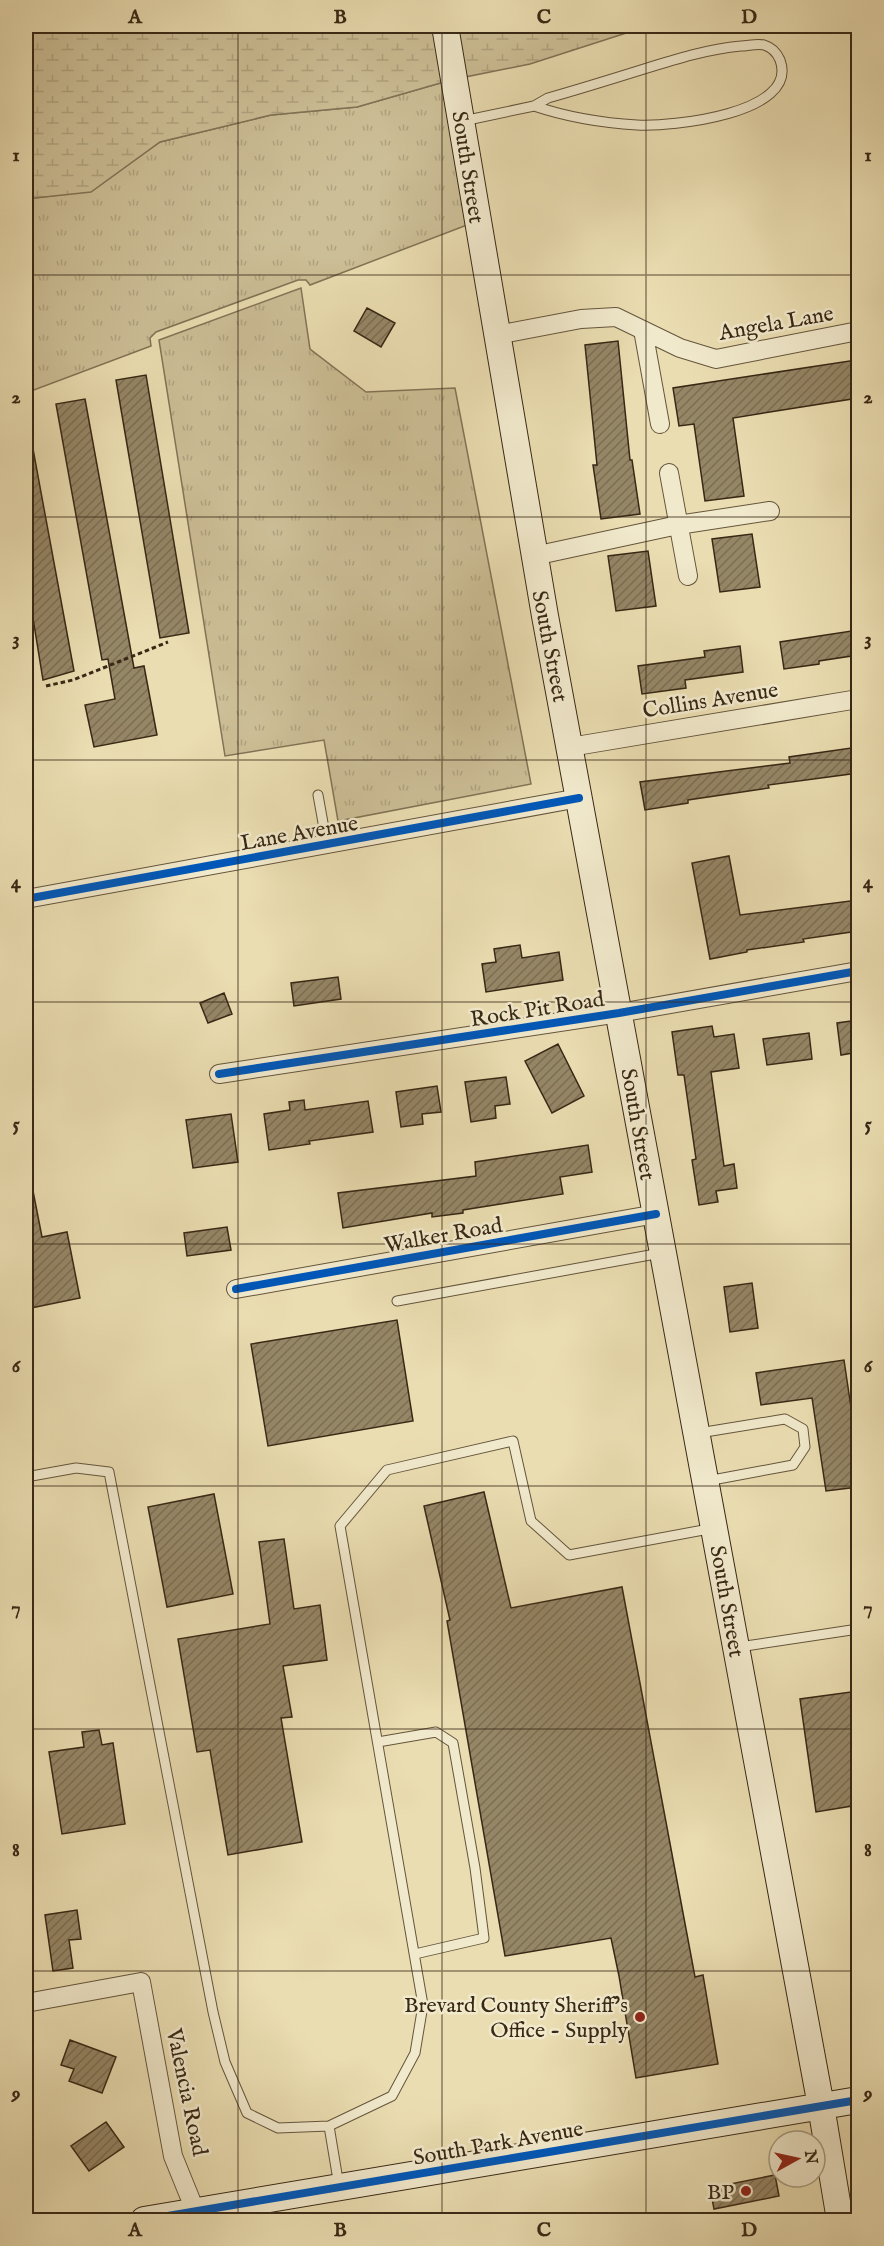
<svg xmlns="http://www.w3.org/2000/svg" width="884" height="2246" font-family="'IM FELL English',serif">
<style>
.grass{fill:url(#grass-tufts);stroke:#827356;stroke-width:1.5}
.wetland{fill:url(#wetland-marsh);stroke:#827356;stroke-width:1.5}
.building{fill:url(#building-hatch);stroke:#382815;stroke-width:1.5}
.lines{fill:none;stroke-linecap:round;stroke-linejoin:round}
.lane-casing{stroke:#64553c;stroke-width:11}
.street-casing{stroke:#64553c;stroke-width:20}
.secondary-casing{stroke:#382815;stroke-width:28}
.path{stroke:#382815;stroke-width:3;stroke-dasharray:4.5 3;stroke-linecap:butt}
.lane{stroke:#f1e9cc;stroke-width:9}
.street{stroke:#f1e9cc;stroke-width:18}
.secondary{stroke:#f1e9cc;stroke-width:26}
.cycleway-casing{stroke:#f1e9cc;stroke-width:11}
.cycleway{stroke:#0057b8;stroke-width:8}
.grid{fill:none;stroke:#382815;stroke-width:1.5;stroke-opacity:0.55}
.poi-dot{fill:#8f2418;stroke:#f1e9cc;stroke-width:2}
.labels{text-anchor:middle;stroke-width:5;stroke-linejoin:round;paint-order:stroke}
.street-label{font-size:22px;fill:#382815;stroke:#f1e9cc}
.poi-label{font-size:22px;fill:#382815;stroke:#f1e9cc;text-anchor:end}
.neatline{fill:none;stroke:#382815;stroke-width:2}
.grid-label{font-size:20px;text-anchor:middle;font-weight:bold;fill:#382815}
</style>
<defs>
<pattern id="grass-tufts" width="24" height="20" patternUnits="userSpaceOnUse" patternTransform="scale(1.5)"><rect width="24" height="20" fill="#ccbe96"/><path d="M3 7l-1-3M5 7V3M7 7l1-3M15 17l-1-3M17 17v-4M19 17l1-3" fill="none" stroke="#b0a380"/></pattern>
<pattern id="wetland-marsh" width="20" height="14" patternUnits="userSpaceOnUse" patternTransform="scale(1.5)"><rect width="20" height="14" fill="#ccbe96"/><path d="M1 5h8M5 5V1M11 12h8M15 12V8" fill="none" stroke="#b0a380"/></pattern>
<pattern id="building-hatch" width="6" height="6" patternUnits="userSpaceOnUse" patternTransform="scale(1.5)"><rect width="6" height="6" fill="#958666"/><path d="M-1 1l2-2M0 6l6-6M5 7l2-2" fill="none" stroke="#7b6e53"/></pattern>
</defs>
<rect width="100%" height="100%" fill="#eaddb1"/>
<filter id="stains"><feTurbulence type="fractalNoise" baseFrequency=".00333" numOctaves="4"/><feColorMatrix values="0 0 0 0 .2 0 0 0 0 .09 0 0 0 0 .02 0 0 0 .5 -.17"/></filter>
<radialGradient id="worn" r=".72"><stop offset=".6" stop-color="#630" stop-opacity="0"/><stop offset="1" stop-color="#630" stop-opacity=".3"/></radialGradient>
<!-- grass -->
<path class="grass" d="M444,82L467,225L310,285L306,280H298L156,332L150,338L151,346L26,393V199L91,191L160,142L271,115L357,107Z
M301,288L310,349L366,392L455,388L531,784L338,821L324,740L225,756L159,340Z"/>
<!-- wetland -->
<path class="wetland" d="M26,26H434L444,82L357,107L271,115L160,142L91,192L26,199Z
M456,26H648L530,64L465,77Z"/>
<!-- building -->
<path class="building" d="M367,308L395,323L381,347L354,331Z
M618,341L630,460H632L640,514L601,519L593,465H597L585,345Z
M856,360L858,398L733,418L744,496L705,501L694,424L679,426L673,388Z
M146,375L189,633L160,638L116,380Z
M85,399L134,668L144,666L157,735L94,747L85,705L115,699L108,659L102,660L56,404Z
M33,449L74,671L43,680L26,575V450Z
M752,534L760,587L720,592L712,539Z
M648,551L656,606L616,611L608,556Z
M858,630V655L819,661V664L784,669L780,642Z
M740,646L743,672L685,680L686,688L642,694L638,666L705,657L704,651Z
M858,747V773L768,785L769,788L688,800V803L645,810L640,782L790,763L789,757Z
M729,856L740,915L858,900V931L803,939L804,942L747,950V952L710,959L692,863Z
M520,945L522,958L559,952L563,980L486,992L482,964L496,962L494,949Z
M338,977L341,999L294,1006L291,983Z
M224,993L232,1014L208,1023L200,1003Z
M858,1020V1052L841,1055L837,1023Z
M712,1026L714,1037L734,1034L739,1068L711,1072L724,1166L734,1164L737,1188L716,1191L718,1202L699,1205L692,1160L696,1159L684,1075H678L672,1032Z
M809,1033L812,1059L767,1065L763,1039Z
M558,1044L584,1096L552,1113L525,1061Z
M506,1077L510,1104L495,1106L496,1118L471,1122L465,1082Z
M437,1086L441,1112L422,1114L423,1124L401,1127L396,1092Z
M304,1100L305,1110L368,1101L373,1132L309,1141L310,1144L269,1150L264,1114L290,1110L289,1102Z
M231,1114L238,1162L193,1168L186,1120Z
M588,1145L592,1172L560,1177L563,1194L463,1210V1213L432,1217V1213L343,1228L338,1193L476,1176L475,1162Z
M33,1191L42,1237L67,1232L80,1298L26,1309V1192Z
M227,1227L231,1250L187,1256L184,1233Z
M752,1283L758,1328L730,1332L724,1287Z
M397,1320L413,1421L268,1446L251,1344Z
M844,1360L858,1455V1487L826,1491L812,1398L761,1405L756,1373Z
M484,1492L511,1608L622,1587L695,1977L703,1975L718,2064L636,2078L619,1976L611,1938L505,1956L447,1621L450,1620L424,1506Z
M214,1494L233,1594L167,1607L148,1507Z
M284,1539L294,1609L320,1605L327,1660L283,1666L292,1717L281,1718L302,1842L228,1855L210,1750L197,1752L178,1639L270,1624L259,1542Z
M858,1691V1805L816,1812L800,1699Z
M99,1730L102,1745L113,1743L125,1824L62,1834L49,1752L84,1747L82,1732Z
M77,1910L81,1939L69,1940L73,1968L53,1971L45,1915Z
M70,2040L116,2057L102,2093L69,2081L74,2069L61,2065Z
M106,2122L124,2147L89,2171L71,2146Z
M775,2175L779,2196L714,2209L710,2188Z"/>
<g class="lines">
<defs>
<path id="lane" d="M463,121L534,106L548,98C580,89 612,79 644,69C676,59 708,49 741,46C748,46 757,43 764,45C771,47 777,53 780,60C800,114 670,127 637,125C602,123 567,117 534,106
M318,795L327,845
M397,1301L661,1253
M699,1433L785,1419L803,1429L805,1447L793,1465L707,1481
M26,1477L76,1468L109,1472L213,2012L225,2062L247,2113L278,2128L329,2126
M739,1647L858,1629
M378,1742L436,1732L453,1743L475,1868L484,1938L415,1954
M339,2186L329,2126L392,2096L415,2053L423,2005L340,1526L387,1470L513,1441L531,1521L569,1555L714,1528"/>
<path id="street" d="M643,330L660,424
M497,335L581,319L616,317L680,348L716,359L858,331
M669,473L688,576
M534,556L678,525L770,511
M570,747L858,699
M26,899L579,798
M219,1074L619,1013L858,971
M236,1289L656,1214
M26,2003L141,1982L173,2156L199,2220"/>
<path id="secondary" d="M445,26L545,616L821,2106L840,2220
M144,2220L858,2100"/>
</defs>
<!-- lane casing -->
<use href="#lane" class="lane-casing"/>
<!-- street casing -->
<use href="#street" class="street-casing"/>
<!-- secondary casing -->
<use href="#secondary" class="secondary-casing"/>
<!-- path -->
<path class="path" d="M46,686L73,680L168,642"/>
<!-- lane -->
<use href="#lane" class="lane"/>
<!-- street -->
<use href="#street" class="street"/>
<!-- secondary -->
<use href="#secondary" class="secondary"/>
<defs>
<path id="cycleway" d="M26,899L579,798
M219,1074L619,1013L858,971
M236,1289L656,1214
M144,2220L858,2100"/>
</defs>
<!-- cycleway casing -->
<use href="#cycleway" class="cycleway-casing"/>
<!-- cycleway -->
<use href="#cycleway" class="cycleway"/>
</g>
<!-- grid -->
<path class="grid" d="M238,26V2220M442,26V2220M646,26V2220M26,275H858M26,517H858M26,760H858M26,1002H858M26,1244H858M26,1486H858M26,1729H858M26,1971H858"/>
<!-- markers -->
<g class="poi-dot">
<circle cx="640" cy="2017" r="6"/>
<circle cx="746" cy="2191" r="6"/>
</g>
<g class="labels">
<!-- street labels -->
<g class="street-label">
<text transform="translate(469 167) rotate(81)" y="8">South Street</text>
<text transform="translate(776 322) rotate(-10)" y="8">Angela Lane</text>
<text transform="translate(551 646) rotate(79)" y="8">South Street</text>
<text transform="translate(710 699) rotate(-9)" y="8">Collins Avenue</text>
<text transform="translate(299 832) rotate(-10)" y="8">Lane Avenue</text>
<text transform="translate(537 1008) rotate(-9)" y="8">Rock Pit Road</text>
<text transform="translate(639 1124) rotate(80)" y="8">South Street</text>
<text transform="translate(443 1234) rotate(-10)" y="8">Walker Road</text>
<text transform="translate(728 1601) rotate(80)" y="8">South Street</text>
<text transform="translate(188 2092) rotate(78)" y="8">Valencia Road</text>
<text transform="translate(498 2142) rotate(-10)" y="8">South Park Avenue</text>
</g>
<!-- poi labels -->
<g class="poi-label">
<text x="628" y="2012">Brevard County Sheriff's<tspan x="628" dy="25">Office - Supply</tspan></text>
<text x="734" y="2199">BP</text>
</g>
</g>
<!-- margin -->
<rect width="884" height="2246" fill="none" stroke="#eaddb1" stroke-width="66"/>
<!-- north arrow -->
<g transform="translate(797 2159) rotate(82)"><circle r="28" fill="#f1e9cc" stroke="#a79c83" stroke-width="1.5"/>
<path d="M0-4.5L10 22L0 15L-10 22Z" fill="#8f2418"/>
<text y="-9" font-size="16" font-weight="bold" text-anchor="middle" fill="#382815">N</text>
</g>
<rect x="33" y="33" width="818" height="2180" class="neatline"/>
<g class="grid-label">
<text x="135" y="23">A</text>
<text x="340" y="23">B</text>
<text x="544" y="23">C</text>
<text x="749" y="23">D</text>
<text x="16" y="161">1</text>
<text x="868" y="161">1</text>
<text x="16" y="403">2</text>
<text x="868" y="403">2</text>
<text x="16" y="645">3</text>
<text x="868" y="645">3</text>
<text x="16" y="888">4</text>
<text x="868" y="888">4</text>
<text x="16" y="1130">5</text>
<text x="868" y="1130">5</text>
<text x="16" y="1372">6</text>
<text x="868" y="1372">6</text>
<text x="16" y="1614">7</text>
<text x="868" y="1614">7</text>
<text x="16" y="1856">8</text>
<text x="868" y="1856">8</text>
<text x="16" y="2099">9</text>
<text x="868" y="2099">9</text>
<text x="135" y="2236">A</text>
<text x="340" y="2236">B</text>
<text x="544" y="2236">C</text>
<text x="749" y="2236">D</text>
</g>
<rect width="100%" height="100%" filter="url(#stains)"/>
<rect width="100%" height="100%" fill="url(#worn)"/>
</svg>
